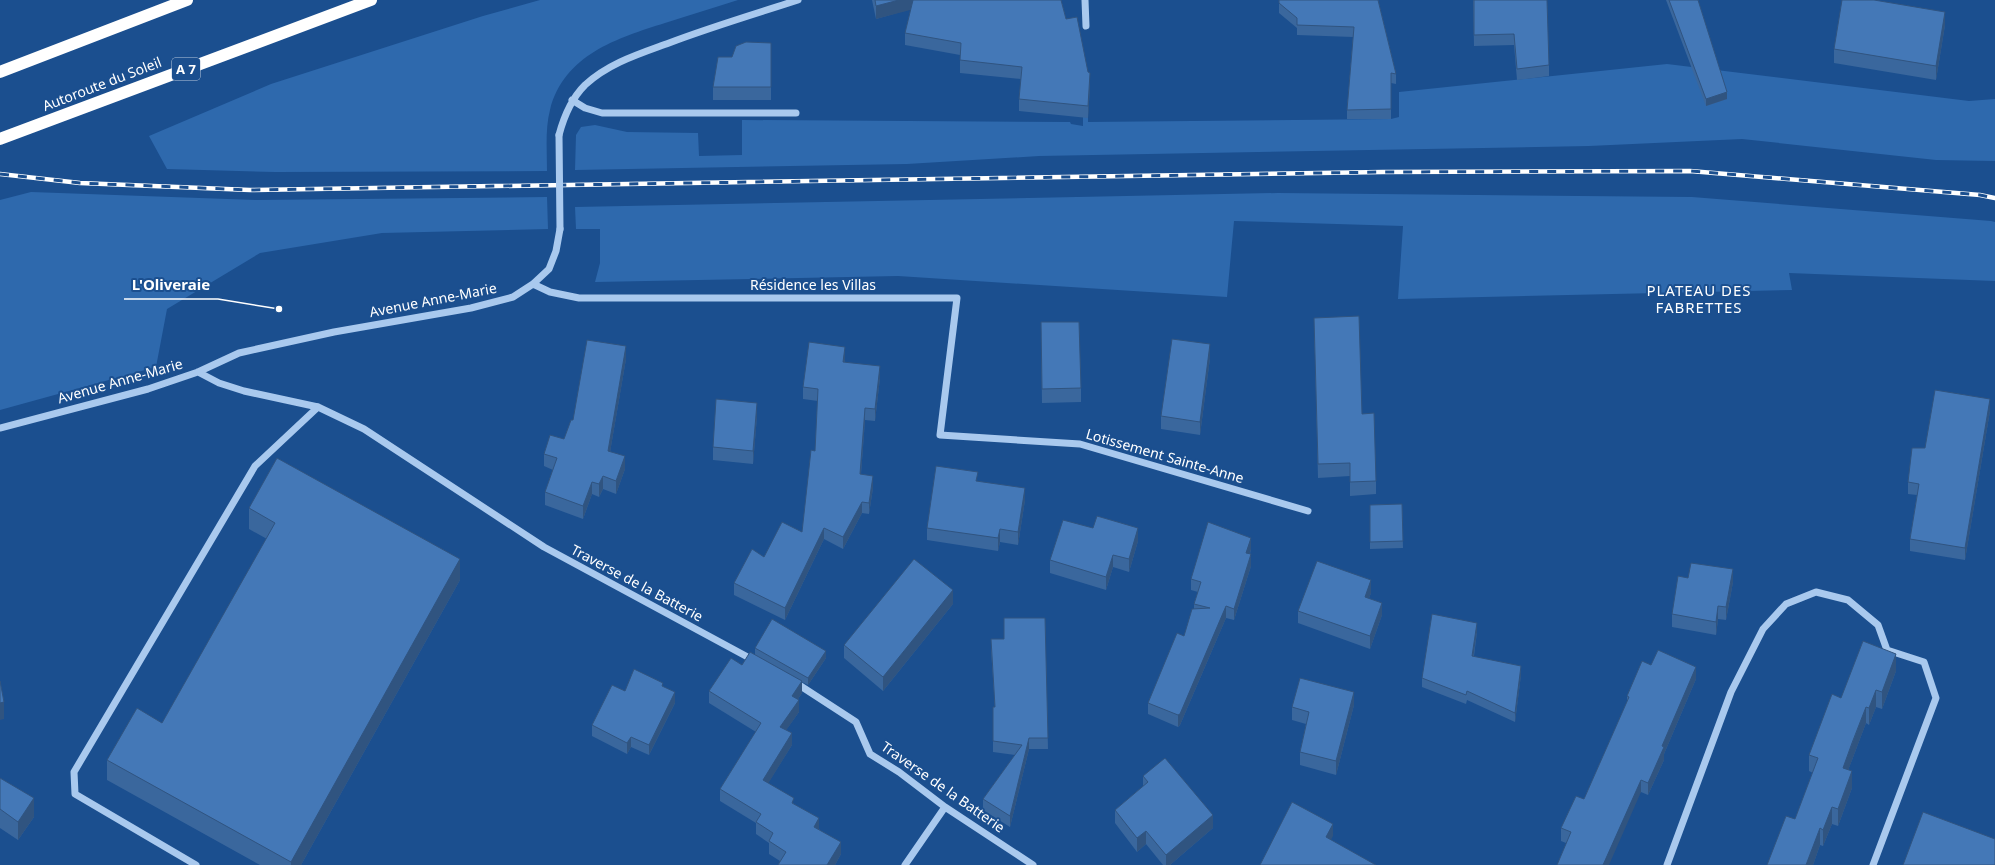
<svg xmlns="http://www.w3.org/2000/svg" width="1995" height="865" font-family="'Noto Sans',sans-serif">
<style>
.green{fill:#2e69ad}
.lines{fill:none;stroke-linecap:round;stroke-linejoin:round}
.minor{stroke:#a9c9ee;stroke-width:7}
.highway{stroke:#fff;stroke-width:12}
.rail-casing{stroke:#fff;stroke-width:4.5}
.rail{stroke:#1b4f8f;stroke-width:3;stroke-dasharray:9;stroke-linecap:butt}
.minor-bridge{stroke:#a9c9ee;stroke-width:7}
.wall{fill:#3a679d}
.shaded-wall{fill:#305480}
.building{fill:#4478b7;stroke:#305480}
.labels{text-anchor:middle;stroke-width:4;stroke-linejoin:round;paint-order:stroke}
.shield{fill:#1b4f8f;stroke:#bbcadd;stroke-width:1}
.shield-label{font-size:13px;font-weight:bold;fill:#fff}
.street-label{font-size:14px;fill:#fff;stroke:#1b4f8f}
.neighbourhood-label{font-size:15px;letter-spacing:1px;fill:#fff;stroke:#1b4f8f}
.leader{fill:none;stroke:#fff;stroke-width:1.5}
.callout-dot{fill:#fff;stroke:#1b4f8f;stroke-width:1.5}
.callout-label{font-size:15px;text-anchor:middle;font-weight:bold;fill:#fff;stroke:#1b4f8f;stroke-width:4;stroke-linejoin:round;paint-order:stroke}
</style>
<rect width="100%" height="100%" fill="#1b4f8f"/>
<!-- green -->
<path class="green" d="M540,0H738C714,8 689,15 665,23C617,38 564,55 550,110C545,129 547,151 547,171L275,172L167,169L149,136L271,84L483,16Z
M1667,64L1969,101L1995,99V161L1936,160L1742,139L1589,146L1039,156L907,164L575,170L576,135L581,127L595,125L627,132L698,133L699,156L742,155V120L1070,122L1071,124L1083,126V117H1088V122L1391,119L1399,117V92Z
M31,192L256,200L547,197L548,229L382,233L260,253L167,309L156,367L0,410V200Z
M1278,193L1692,197L1991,221L1995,222V281L1789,273L1792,290L1398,299L1403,226L1234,221L1227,297L898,276L595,282L600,263V229H576L575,207Z"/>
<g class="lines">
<!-- minor -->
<path class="minor" d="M1085,0L1086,26
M572,100L585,108L602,113H796
M559,135C564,116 571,99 585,85C609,63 639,54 669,43C711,27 755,14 798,0
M533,284L550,292L579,298H957L940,435L1080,444L1308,511
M198,372L219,383L244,391L318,407L364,429L544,547L755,661
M0,428L148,389L198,372L239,353L334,332L471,308L513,297L533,284L549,269L556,251L560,229
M796,683L856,722L870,754L899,772L945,807L1033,865
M196,865L75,794L74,772L255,466L318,407
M905,865L945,807
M1667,865L1731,692L1763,629L1786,604L1816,592L1848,600L1878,625L1887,650L1924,662L1936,698L1873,865"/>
<!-- highway -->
<path class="highway" d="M0,72L187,0
M0,139L371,0"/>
<defs>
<path id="rail" d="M0,174L80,183L250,190L1383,172L1690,171L1980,195L1995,198"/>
</defs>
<!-- rail casing -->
<use href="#rail" class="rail-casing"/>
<!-- rail -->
<use href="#rail" class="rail"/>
<!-- minor-bridge -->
<path class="minor-bridge" d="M559,135L560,229"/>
</g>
<!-- wall -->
<path class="wall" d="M872,0H1061L1066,19L1090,86L1088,118L1019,111V99L1021,79L960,73V55L905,45V33L911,9L876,19Z
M1279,0H1378L1396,74V84L1391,83V119H1347V110L1353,37L1297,35V28L1279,13Z
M1473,0L1549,65V76L1517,80L1514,45L1474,46Z
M1666,0H1698L1727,99L1706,106Z
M1945,25L1936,80L1834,63V49Z
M771,43V100H713V87L732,57Z
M1314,318L1376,481V494L1350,496V476L1318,478Z
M1041,335L1081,388V402L1042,403Z
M1210,358L1200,435L1161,429V416Z
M626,359L610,452L625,469L616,494L603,489L599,497L592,494L583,519L545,505V492L553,470L544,466V454L564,439L573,420Z
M845,359V362L880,378L875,421L865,420L861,474L873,488L869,514L862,513L843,549L824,539L785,620L734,595V583L764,557L802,532L815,451L818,401L803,399V387Z
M1990,411L1965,560L1910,551V539L1917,495L1908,494V482L1925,448Z
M757,416L753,464L713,460V447Z
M978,481L1025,500L1018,545L1000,542L998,551L927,540V528Z
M1402,504L1403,548L1370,549V505Z
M249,508L460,580L301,865H260L107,780V760L162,723L267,539L249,529Z
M1138,541L1129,572L1113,567L1106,590L1050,573V560Z
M1251,549L1250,554L1251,566L1234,620L1226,618L1180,725L1178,727L1148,714V703L1184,636L1194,609V604L1198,592L1191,590V579Z
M1688,578L1733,582L1726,620L1718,619L1716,635L1672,627V614Z
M1371,593L1369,598L1382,615L1370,649L1298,623V611Z
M953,604L883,691L844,658V645Z
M1045,618L1048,749H1029L1010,827L983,810V799L1015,755L993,752V707H995L991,650V639H1004Z
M1477,632L1474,656L1521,675L1515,722L1467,700L1466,704L1422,687V678Z
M755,648L826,658L808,685L802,682V693L798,699L799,712L786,730L792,745L768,783L794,804L819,829L841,854L835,865H778L780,861L769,854V843L756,834V823L720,801V789L756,732L709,703V691L755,654Z
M1651,665L1696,679L1664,754V760L1648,795L1641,792L1566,843L1561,841V828L1584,799L1627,702V696Z
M1896,671L1882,709L1876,707L1869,725L1866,723L1852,760L1848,770L1852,788L1838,826L1832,824L1823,846L1820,845L1813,865H1767L1795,819L1813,773L1809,771V755L1841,698Z
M663,686L675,703L649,755L631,747L627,754L592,736V725L625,691Z
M1354,705L1336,775L1300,765V752L1306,724L1292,720V707Z
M1143,776L1213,828L1170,865H1163L1146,844L1137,852L1115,823V810L1143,786Z
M0,778L34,817L18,840L0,828Z"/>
<!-- shaded-wall -->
<path class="shaded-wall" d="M899,0H914V9L876,19V6Z
M1945,12V25L1936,80V66Z
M1090,73V86L1088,118V106Z
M1727,92V99L1706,106V99Z
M1210,344V358L1200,435V422Z
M626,346V359L608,464V451Z
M845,347V359L843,374V362Z
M880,366V378L875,421V409Z
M1990,399V411L1965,560V548Z
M757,403V416L753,464V451Z
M865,408V420L860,486V474Z
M625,456V469L616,494V481Z
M603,476V489L599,497V484Z
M873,476V488L869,514V503Z
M592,482V494L583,519V506Z
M1025,488V500L1018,545V532Z
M862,502V513L843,549V537Z
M824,528V539L785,620V608Z
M1138,528V541L1129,572V559Z
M1000,529V542L998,551V538Z
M1251,538V549L1246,565V553Z
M1251,554V566L1234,620V609Z
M1113,555V567L1106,590V577Z
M460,559V580L301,865H291V862Z
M1733,569V582L1726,620V607Z
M1371,580V593L1365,609V597Z
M953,590V604L883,691V677Z
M1382,603V615L1370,649V636Z
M1226,606V618L1180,725L1178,727V715Z
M1718,606V619L1716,635V622Z
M1477,623V632L1472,665V656Z
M826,651V658L808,685V678Z
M1896,654V671L1882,709V692Z
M1521,666V675L1515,722V713Z
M1696,667V679L1664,754V760L1648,795V783L1662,746Z
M802,681V693L792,708V696Z
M1876,690V707L1869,725V708Z
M675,692V703L649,755V745Z
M1354,692V705L1336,775V761Z
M799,700V712L780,739V727Z
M4,702V719L0,720V703Z
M1866,707V723L1843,784V768Z
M792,733V745L763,792V780Z
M631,737V747L627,754V743Z
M1029,738V749L1010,827V816Z
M1852,771V788L1838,826V809Z
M1641,780V792L1609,865H1603Z
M34,798V817L18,840V822Z
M1832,807V824L1823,846V830Z
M1213,815V828L1170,865H1166V855Z
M819,818V830L814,827Z
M1333,824V836L1326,849V837Z
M1820,828V845L1813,865H1806Z
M1146,831V844L1137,852V838Z
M841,842V854L835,865H827Z"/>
<!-- building -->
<path class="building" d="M875,0H899L876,6Z
M913,0H1061L1066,19L1077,17L1088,72L1090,73L1088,106L1019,99L1022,67L960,60L961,43L905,33Z
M1279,0H1378L1396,74L1391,73V109L1347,110L1354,27L1297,25V18L1279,3Z
M1474,0H1547L1549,65L1517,69L1514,34L1474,35Z
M1669,0H1698L1727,92L1706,99Z
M1842,0H1874L1945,12L1936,66L1834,49Z
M746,42L771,43V87H713L718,57H732L736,46Z
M1359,316L1362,414L1374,413L1376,481L1350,482V463L1318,464L1314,318Z
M1041,322H1079L1081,388L1042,389Z
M1172,339L1210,344L1200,422L1161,416Z
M587,340L626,346L608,451L625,456L616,481L603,476L599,484L592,482L583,506L545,492L557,458L544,454L550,435L564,439L571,420H573Z
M809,342L845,347L843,362L880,366L875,409L865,408L860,474L873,476L869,503L862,502L843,537L824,528L785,608L734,583L752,549L764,557L782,522L802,532L811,450L815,451L818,389L803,387Z
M1935,390L1990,399L1965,548L1910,539L1919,484L1908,482L1912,448H1925Z
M716,399L757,403L753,451L713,447Z
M277,458L460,559L291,862L107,760L137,708L162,723L275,523L249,508Z
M936,466L978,472L976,481L1025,488L1018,532L1000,529L998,538L927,528Z
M1402,504L1403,541L1370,542V505Z
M1097,516L1138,528L1129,559L1113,555L1106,577L1050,560L1063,520L1093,528Z
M1208,522L1251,538L1246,553L1251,554L1234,609L1226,606L1180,714L1178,715L1148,703L1177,633L1184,636L1192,609L1210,608L1194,604L1201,582L1191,579Z
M914,559L953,590L883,677L844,645Z
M1317,561L1371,580L1365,597L1382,603L1370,636L1298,611Z
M1691,563L1733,569L1726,607L1718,606L1716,622L1672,614L1678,576L1688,578Z
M1432,614L1477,623L1472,656L1521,666L1515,713L1467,691L1466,695L1422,678Z
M1004,618H1045L1048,738H1029L1010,816L983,799L1022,745L993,741V707H995L991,639H1004Z
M772,619L826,651L808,678L755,648Z
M1863,641L1896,654L1882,692L1876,690L1869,708L1866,707L1852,743L1843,768L1852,771L1838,809L1832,807L1823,830L1820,828L1806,865H1767L1786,816L1795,819L1818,758L1809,755L1832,694L1841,698Z
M1658,650L1696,667L1662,746L1664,747L1648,783L1641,780L1603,865H1557L1571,832L1561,828L1576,796L1584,799L1629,697L1627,696L1642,661L1651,665Z
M750,652L802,681L792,696L799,700L780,727L792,733L763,780L794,798L792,803L819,818L814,827L841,842L827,865H778L786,852L769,841L773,833L756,822L761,814L720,789L761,723L709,691L731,658L742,665Z
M634,669L663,683L662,686L675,692L649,745L631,737L627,743L592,725L612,685L625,691Z
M1300,678L1354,692L1336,761L1300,752L1309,712L1292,707Z
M0,681L4,702L0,703Z
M1165,758L1213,815L1166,855L1146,831L1137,838L1115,810L1148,782L1143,776Z
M0,778L34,798L18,822L0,809Z
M1292,802L1333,824L1326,837L1376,865H1260Z
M1923,812L1995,839V865H1903Z"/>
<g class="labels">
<!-- shield labels -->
<rect class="shield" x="172" y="58" width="28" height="22" rx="3"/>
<g class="shield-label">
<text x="186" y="74">A 7</text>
</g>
<!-- street labels -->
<g class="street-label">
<text transform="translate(102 84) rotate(-21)" y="5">Autoroute du Soleil</text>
<text x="813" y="290">Résidence les Villas</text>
<text transform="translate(433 300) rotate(-11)" y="5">Avenue Anne-Marie</text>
<text transform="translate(120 381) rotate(-16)" y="5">Avenue Anne-Marie</text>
<text transform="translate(1165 456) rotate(16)" y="5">Lotissement Sainte-Anne</text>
<text transform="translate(637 583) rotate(28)" y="5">Traverse de la Batterie</text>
<text transform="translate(943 787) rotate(35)" y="5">Traverse de la Batterie</text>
</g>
<!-- neighbourhood labels -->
<g class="neighbourhood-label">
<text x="1699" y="296">PLATEAU DES<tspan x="1699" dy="17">FABRETTES</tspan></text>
</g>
</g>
<!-- callouts -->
<path class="leader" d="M279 309L218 299H124"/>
<circle class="callout-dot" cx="279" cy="309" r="4"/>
<g class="callout-label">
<text x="171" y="290">L'Oliveraie</text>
</g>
</svg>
